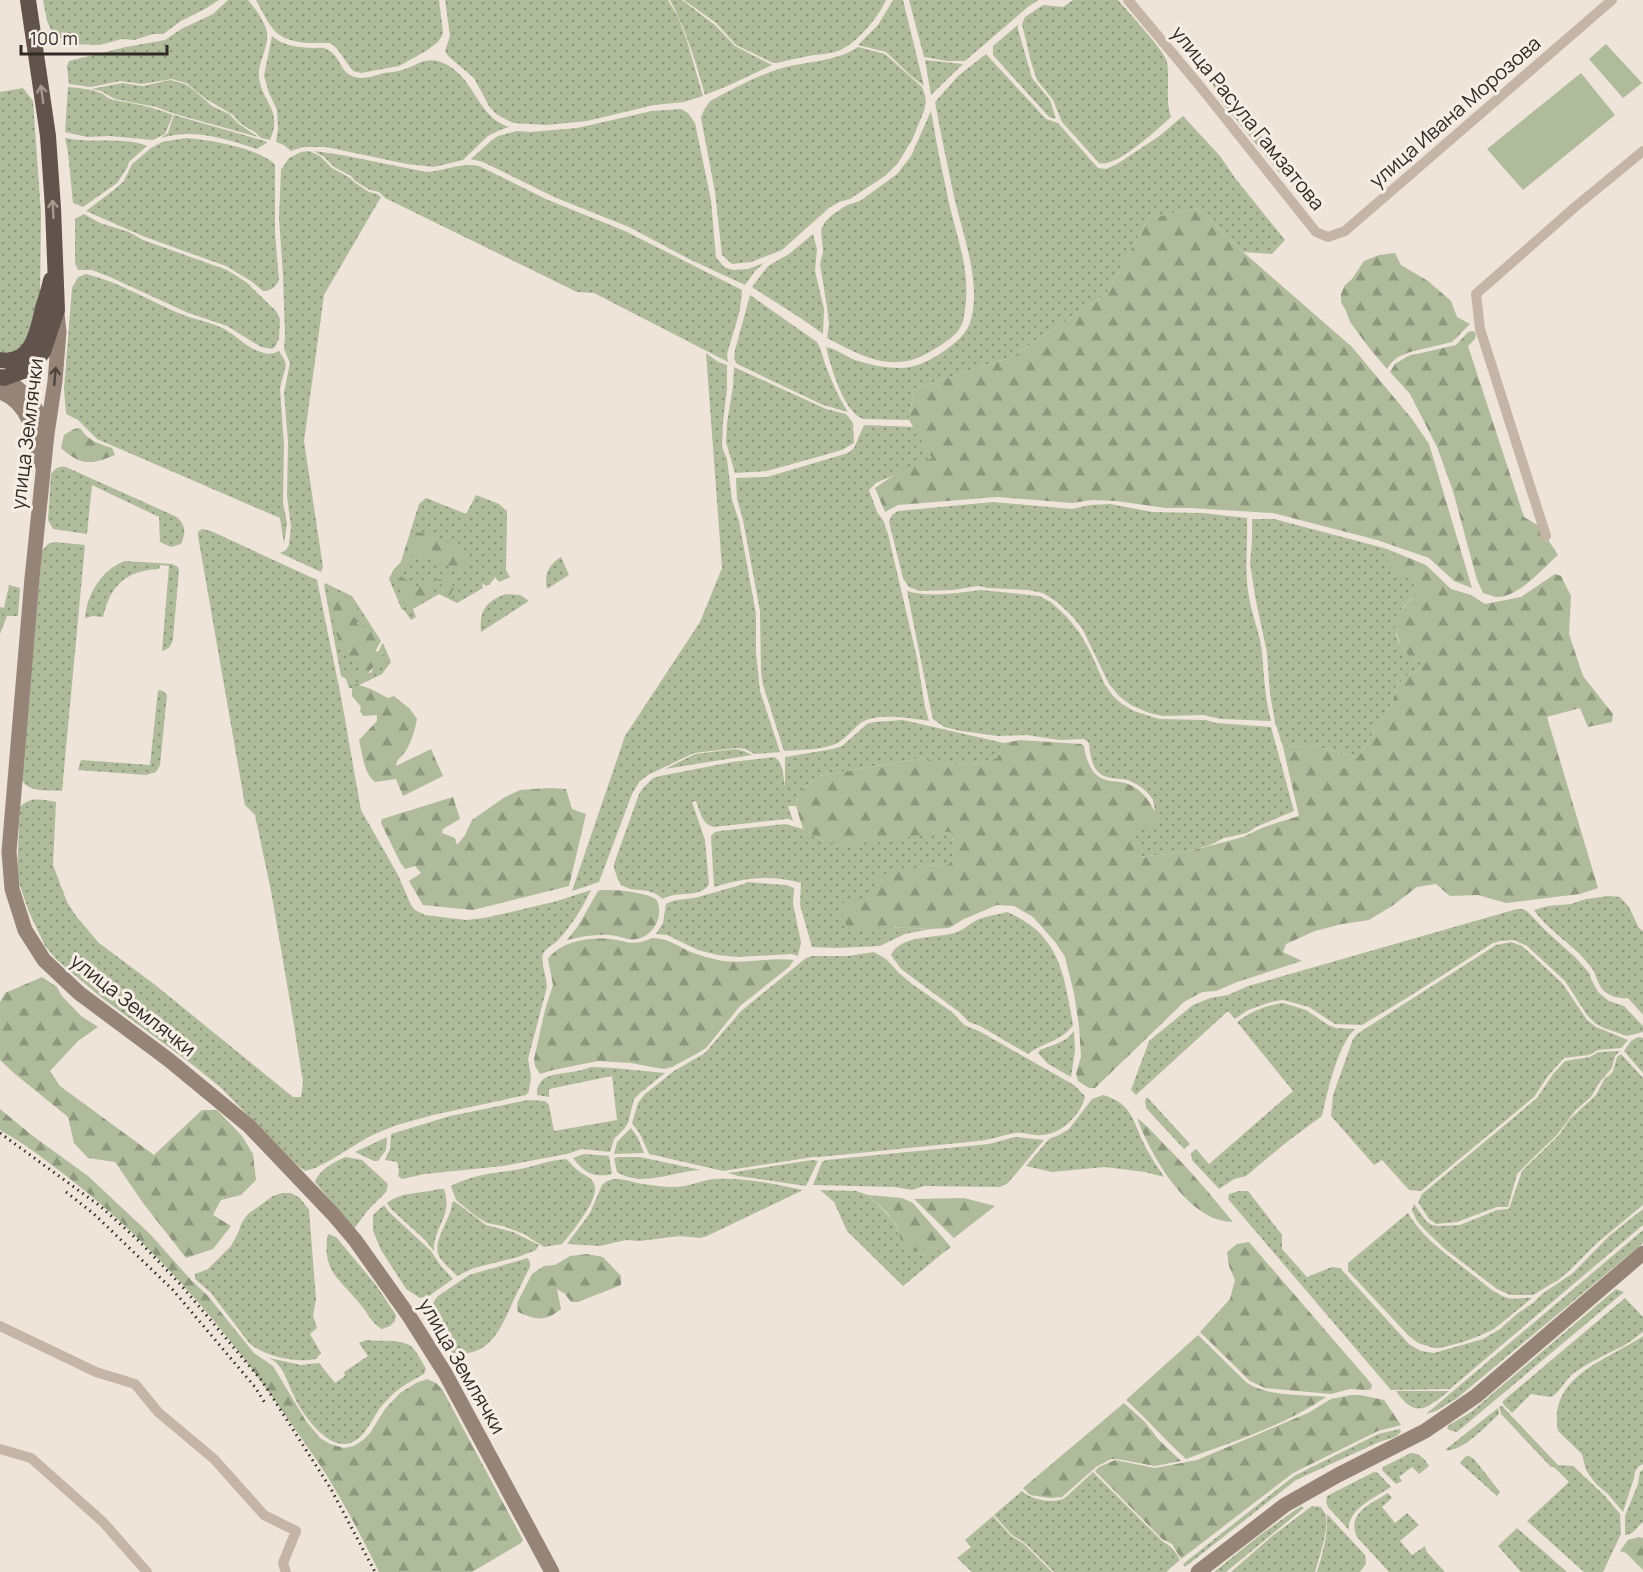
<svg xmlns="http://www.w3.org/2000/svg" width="1643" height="1572" font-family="Manrope,sans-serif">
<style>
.grass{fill:url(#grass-dots)}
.forest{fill:url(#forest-firs)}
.garden{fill:#afbb9b}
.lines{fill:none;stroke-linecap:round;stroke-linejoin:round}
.minor{stroke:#c4b5a6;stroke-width:10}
.secondary{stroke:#978478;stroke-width:15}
.trunk{stroke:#62544c;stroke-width:16}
.rail{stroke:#312a26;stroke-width:3;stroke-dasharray:1.5 4.5;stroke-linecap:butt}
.oneway{stroke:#a59990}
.oneway2{stroke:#50453f}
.labels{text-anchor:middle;stroke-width:6;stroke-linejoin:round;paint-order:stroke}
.street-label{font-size:20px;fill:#312a26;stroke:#f6eee4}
</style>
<defs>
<pattern id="grass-dots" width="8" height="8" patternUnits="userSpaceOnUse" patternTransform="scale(1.5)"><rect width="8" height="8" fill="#afbb9b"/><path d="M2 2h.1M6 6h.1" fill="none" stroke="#8f987e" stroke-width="1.8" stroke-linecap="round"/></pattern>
<pattern id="forest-firs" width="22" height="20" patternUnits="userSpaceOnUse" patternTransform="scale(1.5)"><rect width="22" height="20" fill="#afbb9b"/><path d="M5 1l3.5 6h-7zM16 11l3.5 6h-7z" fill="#8f987e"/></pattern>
</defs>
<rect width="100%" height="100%" fill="#eee4d9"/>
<!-- grass -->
<path class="grass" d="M43,0H219L205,9L181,21L163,34H153L134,40L122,39L100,45L73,44L63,40L51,30L47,21Z
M228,0H248C255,8 265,22 267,32C269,48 257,63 259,78C263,104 283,110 270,140L261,138L255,132L244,126L238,121L233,115L206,99L186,83L172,79L142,84L120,81L91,87L69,84L67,66L69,61L126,47L165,40L181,29L213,14Z
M256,0H439L443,32L442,36L438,42L426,51L399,66L361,73L353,71C346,63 339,48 330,43C311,43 286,45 273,29C266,20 261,9 256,0Z
M445,0H668L678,17L687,41L703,96L684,102L654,105L587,121L546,125L513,123L496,114L489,106L474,78L448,56L445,51L450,36Z
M670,0H682L715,25L735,46L772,65L732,84L705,95C696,62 686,30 670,0Z
M684,0H886C879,17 855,45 838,51C830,54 822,54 814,55C802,57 789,60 777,63H773L736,45L716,23Z
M893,0H903L924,86L910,75L886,52L858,45L878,25Z
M909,0H1039L1029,6L965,61H947L924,57Z
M1073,0H1118C1127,11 1165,51 1167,62C1170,81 1165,99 1171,117C1158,129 1115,169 1099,163L1062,122L1053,100L1037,80L1031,62L1022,24L1025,17L1043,5L1063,7Z
M1019,24L1018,26V29L1032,78L1050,100L1056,119L1049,117L993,55V46Z
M272,36C285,47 298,47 315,48C319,48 324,47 328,50C343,58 339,77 361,78C369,78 377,75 384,73C390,72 396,72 402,70C416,66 425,56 441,62C475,75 476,117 509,127L500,130L488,136L463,160L434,167L407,164L326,147H303L291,151L284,145L276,142L278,129L277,110L269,93L264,76Z
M858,47L885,54L922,87L925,95L926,102L924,111L912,140L898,163L885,176L850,199L839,202L829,208L782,250L751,262L732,264L722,255L715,192L702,123L701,117L704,110L710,101C733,89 758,75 782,68C808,61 835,62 858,47Z
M986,54L1046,119L1058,123L1098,168L1106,169L1117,164L1158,137L1183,116L1220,156L1235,178L1285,240L1272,254L1243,252L1197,208L1148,219L1107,293L1012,357L914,389L909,420L863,419C843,411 831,367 826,347C835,349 842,353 850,358C865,364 884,368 900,368C913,368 927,362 938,355C950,347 965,337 970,323C982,285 964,238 955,201C948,168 941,135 935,102L958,76Z
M925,60L963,64L931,95Z
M170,80L185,84L195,91L212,106L229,114L239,124L258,137L175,114L156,107L115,99L101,91L91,89L122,83L143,86Z
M68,87C79,88 91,89 101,93C105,95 108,99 113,100C134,103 153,107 173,115L165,134L153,140L110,136L87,137L65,132Z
M23,88L33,101L41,213L40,296L25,344L13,354L0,353V92Z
M681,109L688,113L695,123L711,200L716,257L724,267L733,270L748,269L764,263L755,271L745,285L689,259L629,227L554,197L483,162L471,159L492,140L498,136L517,131L530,132L577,128L652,111Z
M931,111C935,132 938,154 943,174C946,189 949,204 953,219C961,250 970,276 965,309C964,315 964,321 961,326C956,336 943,344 933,350C894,375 863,357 827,338L829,324L827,307L820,264L823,252L821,229L825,222L832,215L847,205L860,201L897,174L911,156Z
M174,115L268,142L257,149C225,139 194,128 161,138L168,133Z
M65,138C91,144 123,136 147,146L129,162L127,168L117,183L83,207L73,203L68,152Z
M186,138C207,139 263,149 275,165V232L279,280C276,287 271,291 263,291L251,281L226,266L145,237L86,211L115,189L124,181L132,164L151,148L162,142Z
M309,151L320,156L332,168L350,178L354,182L369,192L377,194L381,197L324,295L304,441L323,567L321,572L280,553L286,550L289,545L291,527L287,496L288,442L284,393L290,363L284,349L285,336L283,275L279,218L281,170L289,158L301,152Z
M314,151L342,155L426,172C445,171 461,162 479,166L548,200L625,231L742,290L740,310L727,354L728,362L594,293L577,292L385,198L379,192L370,190L355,181L351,176L334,167L324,157Z
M84,214L100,223L129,232L143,240L227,270L246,282L276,311L280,319L279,339L275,347L272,349L261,347L227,326L186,312L110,277L92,270H78L75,263V219Z
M813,234L817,249L815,271L824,309L823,334L802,319L752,287L768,266L789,254Z
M86,274C119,282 150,301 181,314C195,320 212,322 226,330C238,337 247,348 261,352C268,355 273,354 279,351L284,359L286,365L280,388L284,445L283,503L287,523L284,544L280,518L97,439L78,420L66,414L64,389L72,288L78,277Z
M750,295L817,342C822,350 823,360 827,369C833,384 839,398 848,412L823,405L737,364L734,359L735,350Z
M706,353L718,362L727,365V389L723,422L722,447L727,459L732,500L739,521L756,614V652L760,691L780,752L755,754L745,749L737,748L694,753L648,775L639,782L632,794L599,882L572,891L625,736L700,622L722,568Z
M734,367L826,409L846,414L853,423L854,443L842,450L767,471L735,473L726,442L727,423L733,386Z
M864,425L914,427L932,458L876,483L869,490L877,512L883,520L888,534L917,658L925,707L929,721C911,718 881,713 864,721C857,724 848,737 839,742C826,750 799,750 784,751L763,685L761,671L760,611L743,520L737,499L736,478L767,477L848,453L854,448Z
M66,467L177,517C186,526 186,532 181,544L171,547L160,542L159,517L92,485L87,534L53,529L48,520L51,474C55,468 59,466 66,467Z
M476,495L499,504L507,511L506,570L510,577L499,582L495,577L490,584L486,586L482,583L483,588L457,603L439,594L413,609L416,617L411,620L404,610H402L389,579L394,569L401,562L419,504L426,498L466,514Z
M993,502L1072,509L1090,505L1110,504L1152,512L1202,513L1247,518C1248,545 1244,571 1249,597C1252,616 1260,633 1262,652C1264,676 1265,698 1271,721L1221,719L1203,715L1163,716L1149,713L1131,705L1120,697L1109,684L1083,630L1073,617L1057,602L1043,593L1028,590L988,588L978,586L953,590L919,591L909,587L903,578L889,522L892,515L898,511Z
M1252,519H1274L1384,548L1397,553L1388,562L1414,578L1415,593C1409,600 1401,608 1398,616C1391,635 1402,655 1420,662V670L1409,674L1397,685L1392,704L1358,757L1313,746L1283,747L1275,722L1270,694L1267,653L1255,596L1250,563L1252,541Z
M202,529L211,531L317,580L341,697L361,810L398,875L411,905L415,910L425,915L466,920L484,918L511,912L557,901L591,890C582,909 573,923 560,938C556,944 546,947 543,954C540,961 547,978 547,987L528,1059L531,1077L529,1091L526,1095L433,1115L394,1126L370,1136L329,1161L315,1168L305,1171L297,1165L220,1087L193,1065L102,998L57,960L45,946L29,912L19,883L17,871L20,807C31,796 42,800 56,802L53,865L67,902L76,916L99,943L154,984L293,1097H301L303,1082L293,1019L271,891L255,815L245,805L198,536V532Z
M55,542L85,545L62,791C49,790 26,793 21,778L42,551L48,544Z
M561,557L569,575L547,589C544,575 548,565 561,557Z
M125,561L172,564L178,567L179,570L173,639C171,646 169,649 162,651L169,566L160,565L159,569C125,571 111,585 103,617L93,616L85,618C87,594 102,569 125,561Z
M325,583L352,596L381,641L367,666L365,672L371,673L373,668L370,666L383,643L391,662L382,674L353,688H349L346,679L341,676L324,585Z
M9,585L20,588L18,616H7L0,634V607L4,608Z
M981,590L1039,596L1051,602L1067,617L1079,632L1090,651L1105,685L1113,696L1122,704L1134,711L1159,719L1206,720L1216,723L1271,727L1294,811L1256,827L1247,833L1224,838L1210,845L1186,852L1139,857L1135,835L1155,809C1155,809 1153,801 1153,800C1148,791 1137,783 1127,780C1120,778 1111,779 1104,776C1092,771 1090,755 1089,743L1084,739L1059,740L1027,735L998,736L961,731L944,727L933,719L930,706L907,591C931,598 956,593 981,590Z
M506,594L520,595L529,601L481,632C479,611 486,601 506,594Z
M158,690L163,691L167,695L160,765L156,772L146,775L78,770L81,760L150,765Z
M903,720L1004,743L997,758L982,763L954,765L923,758L818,776L799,792L796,806H788L793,821L789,819H786L714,827C702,825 700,811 696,801L692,802L705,840L709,884C701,899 676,890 663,899L656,894L648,891L630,889L621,885L618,880L614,868V864L639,794L643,788L653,778L660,776L732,762L774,757C784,762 783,777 785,786V757L833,749L842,746L867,724L874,722Z
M736,749L744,751L752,755L665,769L695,754Z
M785,824L803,829L824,842L937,832H951L955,850L949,865L923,866L889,927L930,929L905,934L880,946L836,948L812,947L800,905L801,883C771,874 743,878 714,887L711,836L715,832L719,831Z
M747,882L786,885L794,888L793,904L801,942L798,956L792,954L738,957L717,955L698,950L667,935L656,934L663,923L666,904C676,898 687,900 698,897C714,893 728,888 744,884Z
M1609,896L1620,897L1629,907L1639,928L1643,931V1015L1628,998C1619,999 1613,997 1605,992C1597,985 1597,975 1591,967C1575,945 1550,933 1534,910L1548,906L1571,904L1586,899Z
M1517,909H1523L1528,912L1545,930L1576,958L1590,974L1591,979L1598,992L1609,1001L1624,1006L1643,1026V1032L1627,1036L1604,1028L1596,1024L1587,1015L1565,981L1527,946L1514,940L1500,941L1493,943L1410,996L1362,1025L1335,1024L1309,1007L1283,1000L1271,1002L1248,1010L1235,1019L1228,1011L1136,1095L1131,1090L1149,1041L1193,1005L1210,998L1228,995L1248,986Z
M1007,912C1060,934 1064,974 1073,1025C1064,1040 1042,1043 1028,1054L980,1026L969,1022L959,1012L901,969L891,955C900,935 936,938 955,933C963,930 968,925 975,921C984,916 997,915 1007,912Z
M1511,942L1522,946L1562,983L1587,1020L1596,1027L1628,1040L1621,1048L1598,1050L1589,1055L1564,1058L1548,1076L1534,1097L1421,1191L1409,1190L1382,1160L1374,1165L1331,1116L1333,1095L1353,1039L1357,1034L1496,945Z
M874,952L886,959L899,973L912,984L952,1012L964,1025L979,1031L1074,1085L1085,1096C1082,1114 1061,1134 1043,1135C1033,1136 1024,1132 1015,1133C1002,1135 991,1140 978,1141L819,1157H813L723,1171L649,1154L640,1134L632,1123L638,1103L645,1094L674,1071L705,1053L741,1011L806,958L812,956H848Z
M1283,1003L1306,1010L1328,1025L1336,1028L1355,1029C1338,1044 1327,1093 1322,1116L1288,1141L1246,1176L1234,1179L1219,1189L1192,1160L1191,1153L1196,1149L1209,1164L1293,1091L1237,1022C1250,1012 1267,1005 1283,1003Z
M1074,1031L1075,1051L1071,1077L1048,1064L1038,1053L1040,1050C1052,1045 1067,1042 1074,1031Z
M1638,1037L1643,1038V1073L1624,1051L1631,1041Z
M1620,1051L1615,1056L1612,1068L1599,1083L1591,1097L1575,1111L1557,1135L1535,1156L1517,1174L1508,1207H1497L1457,1222L1436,1224L1429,1219L1418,1202L1422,1194L1537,1098L1553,1074L1565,1061L1590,1057L1598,1052Z
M1621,1054L1643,1078V1205L1597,1243L1568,1272L1558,1280L1533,1295H1510L1497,1289L1445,1249L1426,1231L1417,1221L1412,1210L1414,1204L1426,1221L1432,1225L1439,1226L1460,1225L1497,1210L1509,1209L1522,1171L1559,1135L1570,1119L1596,1095L1605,1078L1610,1075L1613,1071L1617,1057Z
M591,1067L614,1068L665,1073L640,1093L634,1099L628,1123L624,1129L614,1139L610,1152L582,1149L567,1154L503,1166L425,1174L402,1179L398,1176L399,1170L397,1162L385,1160L390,1149L391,1134L450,1116L528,1100L545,1101L549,1105L554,1131L617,1120L612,1076L549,1089V1097L537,1095C537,1073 556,1075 572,1072C579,1071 585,1069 591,1067Z
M1103,1095C1133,1104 1132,1120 1144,1144C1150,1156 1157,1166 1164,1177L1145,1172L1105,1167L1052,1172L1026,1166L1049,1139L1059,1135L1069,1129L1092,1099Z
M1147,1097L1190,1144L1184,1149L1146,1108L1145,1100Z
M631,1128L638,1138L644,1153L614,1154L617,1142Z
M387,1137L386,1150L378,1161H374L355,1152Z
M1015,1137L1044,1140L1008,1183L1000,1187L924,1186L912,1190L895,1187L813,1185L822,1162L826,1160L989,1144Z
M584,1154L609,1156L612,1174C594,1178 584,1173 573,1158Z
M346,1157L362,1160L388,1184L386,1192L368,1210L354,1229L315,1182C318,1171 335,1161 346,1157Z
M619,1157H640L701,1170C673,1171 643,1188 617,1172L614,1158Z
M566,1159C571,1163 575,1169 580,1172C585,1176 592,1177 594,1184C601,1198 571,1233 562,1244L544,1247L524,1234L503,1226L487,1223L477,1217L456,1200L451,1186C472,1175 493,1173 515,1170C533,1167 548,1160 566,1159Z
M812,1160L818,1161L806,1186L738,1176L728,1173Z
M614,1179C623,1179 629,1181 637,1183C649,1185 662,1187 674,1187C688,1187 701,1180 715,1179C744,1177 775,1184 803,1190L707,1236L700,1238L680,1236L639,1241L626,1240L600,1246L567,1244L590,1213L602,1185L607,1181Z
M439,1189H444C453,1218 434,1224 434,1251L425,1240L391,1209L387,1203C402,1191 422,1194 439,1189Z
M820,1190L856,1191L868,1195L892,1219L897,1227L898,1233L908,1247L924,1256L935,1247L943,1253L903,1286L847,1231L834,1202Z
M1239,1191H1248L1282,1235V1249L1307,1277L1332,1267L1340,1268L1409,1344L1421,1351L1434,1353L1483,1339L1500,1329L1518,1313L1533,1303L1542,1294L1573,1273L1609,1236L1643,1209V1225L1450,1389L1391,1390L1228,1199L1229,1194Z
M282,1193H291L300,1198L309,1210L316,1299L313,1316L317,1328L310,1334L321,1353L316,1359C296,1363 267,1357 250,1344L211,1293L195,1279V1274L208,1269L231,1246L238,1233L242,1222L248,1214L273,1196Z
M454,1201L486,1225L513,1232L539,1245L536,1250L518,1257L474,1268L457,1276C452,1270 445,1265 440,1258C430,1243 451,1220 452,1203Z
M384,1205L389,1212L431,1251L441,1266L453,1279L429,1296L420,1298L406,1289L381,1250L373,1231V1215Z
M1408,1213C1423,1239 1449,1256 1473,1275C1484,1283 1494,1294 1508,1298C1516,1300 1524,1297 1532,1298L1494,1329L1479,1336L1463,1342L1440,1348H1434L1418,1343L1409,1336L1348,1271V1263Z
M1643,1230V1243L1456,1399L1436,1411L1426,1414Z
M328,1234L336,1237L376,1285L396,1315L395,1321L390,1326L382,1329C371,1323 368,1313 360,1304C340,1279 321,1271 328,1234Z
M528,1258L530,1263V1267C525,1277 520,1287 515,1297C502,1326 490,1361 450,1352L433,1327L431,1320V1312L433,1303L438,1296L469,1275Z
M1616,1289L1624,1292L1457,1432L1449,1430L1447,1428L1449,1425L1471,1412Z
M1625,1298L1643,1317V1332C1636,1337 1630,1342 1623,1346C1607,1354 1589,1362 1574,1373C1565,1380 1561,1391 1551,1397L1531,1394L1512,1413L1503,1404V1401Z
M1643,1336V1464L1638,1467L1635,1472L1634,1478L1623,1512L1608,1494L1597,1485L1590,1476L1586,1470L1582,1454L1558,1431C1548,1376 1606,1361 1643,1336Z
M366,1340C380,1342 403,1338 413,1348C418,1354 422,1362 426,1369L424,1374C413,1380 402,1386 393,1394C389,1398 384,1403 380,1408C370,1422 360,1450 337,1443C320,1438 301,1412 294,1396C287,1382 284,1365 269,1358L301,1365L319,1363L335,1383L345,1376L344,1372L368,1356L359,1343Z
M1396,1391H1449C1427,1408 1416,1420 1396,1391Z
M1499,1406H1502L1558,1465L1573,1466L1604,1495L1620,1514L1621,1534L1603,1572H1584L1527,1521L1569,1482L1555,1468L1550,1466L1501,1414Z
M1498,1408L1499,1414C1487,1425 1462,1453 1445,1450Z
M1400,1429L1401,1432L1395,1437L1379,1442L1296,1480L1185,1567L1183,1564L1294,1476L1378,1434Z
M1411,1453C1419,1453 1425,1459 1429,1466L1419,1474L1412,1467L1399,1477L1402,1481L1396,1484L1382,1470L1383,1467Z
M1466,1456H1469L1474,1459L1500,1492L1497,1496L1460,1463Z
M1643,1469V1522C1637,1527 1633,1535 1625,1535V1516L1638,1484L1640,1472Z
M1093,1472L1162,1541C1171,1546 1175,1550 1180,1560L1166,1572H1054L1025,1543L1012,1535L994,1515L1022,1491C1031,1500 1053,1504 1065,1498Z
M1374,1472L1378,1473L1391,1487C1376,1497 1347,1509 1349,1530L1328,1507L1326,1502L1327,1496Z
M1388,1493L1392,1498L1382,1507L1395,1523L1407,1513L1419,1525L1400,1541L1412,1555L1425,1546L1426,1551L1445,1572H1389L1357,1537C1346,1513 1371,1504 1388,1493Z
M1301,1506L1304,1508L1226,1572H1214L1260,1535Z
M1312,1506L1321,1507C1322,1509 1325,1513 1326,1515C1329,1528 1319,1559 1315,1572H1231L1271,1537Z
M1327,1514L1365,1555L1366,1564L1360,1572H1317C1323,1553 1328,1534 1327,1514Z
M993,1516L1011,1536L1024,1544L1052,1572H972L957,1558L971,1547L965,1540Z
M1517,1528L1567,1572H1521L1498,1546Z"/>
<!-- forest -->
<path class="forest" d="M1213,77C1222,90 1231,103 1241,114C1262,137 1286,159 1298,188L1283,177L1223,104L1213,85Z
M1197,208L1243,252L1352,347L1412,419L1429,444L1472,588L1454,581L1429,558L1377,540L1273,513L1189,508H1166L1116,501L1092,500L1072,503L997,497L898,505L885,512L875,488L898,472L932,458L909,420L914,389L1012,357L1107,293L1148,219Z
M1395,253L1401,265L1428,281L1451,301L1457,317L1470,324L1452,342L1410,352L1398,357L1391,363L1387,369L1370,349L1350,322L1346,311L1341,302V294L1345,285L1352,279L1364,261L1379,255Z
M1474,331L1476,334L1475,339L1468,346L1524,517L1539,526L1558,555C1543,568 1518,598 1496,597C1492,596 1487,594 1483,593L1477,580L1453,491L1437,447L1410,394L1390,372L1395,364L1408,356L1456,345L1468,332Z
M80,428C89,441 97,443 112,448L115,455C91,465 81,466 61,448L64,435L74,429Z
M416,532L425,533L438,540L460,546L470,558L462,571L415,553L412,555L397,574L418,587C428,581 437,579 449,578L454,588L449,597L440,582L431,587L433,594L430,597L410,607L400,601L399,594L404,591L405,587L398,578L391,580L389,578L401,562L406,546Z
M1397,553L1426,565L1451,589L1471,595L1485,604L1521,597L1555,574L1561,576L1571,596L1569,634L1583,676L1613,714L1612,722L1588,727L1580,708L1547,717L1598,888L1580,894L1506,903L1478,895L1450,896L1436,884L1417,887L1392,906L1369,920L1342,924L1315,931L1286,944L1283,952L1302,961L1237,982L1216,991L1202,992L1184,1002L1095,1088H1089L1078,1081L1076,1073L1081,1057L1079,1026L1074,993L1065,957L1056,943L1033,917L1014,906L997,905L964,919L949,928L930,929L889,927L848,929L838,904L871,898L879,875L923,866L949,865L955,850L951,832H937L856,846L824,842L803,829L796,806L799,792L818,776L923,758L954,765L982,763L997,758L1004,743L1020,740L1081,744L1084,746C1086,759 1091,776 1106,780C1112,782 1119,781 1125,783C1141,787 1155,806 1157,821L1135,835L1140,857L1186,852L1228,841L1243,837L1264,827L1299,816L1283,747L1313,746L1358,757L1392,704L1397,685L1409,674L1420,670V662L1410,657L1401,647L1395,628L1398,614L1415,593L1414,578L1399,574L1388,562Z
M335,590L355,603L359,615L356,619L357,624L372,631L377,640L374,650L388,657L387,668L376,664L363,679L348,675L352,670L361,672L363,665L350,659L336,634L328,591Z
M356,684L371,689L388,698L394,696L410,709L417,719C415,730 412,740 407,749C403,756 397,758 396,766L431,749L443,776L403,796L396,779L375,782C363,772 363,755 359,740L377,721V715L363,716L360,711L361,707L352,696V689Z
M550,788L566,789L572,809L586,814L569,886L473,910L423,905L409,881L421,873L415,866L405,869L400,862L381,823L382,819L453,797L460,819L443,829L442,833L455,838L457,845L465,835L472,820L505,797L520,790Z
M601,890C620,890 640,891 656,899C665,914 654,936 637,939C627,941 619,935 609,935C595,934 581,937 567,940L578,926L598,891Z
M652,938C670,939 675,945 691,952C701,956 713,959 723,961C747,964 771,957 794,960L789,967L740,1006L706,1048L698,1053L672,1067L665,1069L657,1068L631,1063L598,1061L553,1070L540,1074L535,1066L534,1059L545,1010L553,985L548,959C561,941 589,937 610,939C627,941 634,947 652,938Z
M42,977L57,987L61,995L81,1016L98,1027L78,1041L50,1071L60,1086L154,1155L202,1110H217L242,1136L253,1154L256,1180L241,1195L221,1200L213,1215L231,1226L213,1249L186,1258L143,1203L115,1162L88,1158L74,1143L68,1117L15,1074L0,1060V1002L5,993Z
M0,1109L33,1136L88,1176L151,1235L191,1280L207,1295L254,1353L273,1366L306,1421L320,1438L330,1444L344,1448L354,1446L363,1440L370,1433L385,1409L400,1393L416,1383L427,1379L436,1383L442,1389L523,1540L521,1543L472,1572H379C363,1539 346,1507 327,1476C314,1455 299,1435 285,1415C229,1334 165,1258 89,1194C60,1171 32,1148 0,1130Z
M1137,1118C1148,1126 1155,1135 1164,1144C1189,1169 1211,1195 1233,1222C1188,1222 1150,1154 1137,1118Z
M868,1195L902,1198L913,1203L951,1247L943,1253L935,1247L924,1256C919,1252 913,1251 907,1247C898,1241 900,1231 895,1223C888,1212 877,1204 868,1195Z
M964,1198L995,1206L954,1238L914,1199Z
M1249,1242L1369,1381L1372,1385L1371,1389L1368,1390L1350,1389L1331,1394L1265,1388L1250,1381L1200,1332L1230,1299L1235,1280L1229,1266L1227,1252L1237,1244Z
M587,1254L603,1257L621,1276V1285L578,1302H571L565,1294L557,1289L561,1309C545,1322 537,1320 518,1312L517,1306L518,1301L532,1274L544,1266L555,1265L570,1256Z
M1198,1335L1247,1383C1271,1397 1299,1394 1326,1397C1285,1425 1233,1442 1186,1459C1165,1440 1147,1419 1126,1400Z
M1351,1395H1360L1384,1400L1401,1425L1378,1431L1293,1473L1181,1559L1172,1544L1162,1539L1095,1471L1099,1467L1115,1460L1155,1468L1197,1460L1308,1413L1331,1399Z
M1124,1403L1145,1422L1158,1439L1181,1461L1155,1466L1117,1459H1111L1096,1467L1062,1497L1050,1498L1030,1495L1023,1488Z
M1639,1537L1643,1538V1570L1626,1553L1620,1551L1628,1540Z"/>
<!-- garden -->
<path class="garden" d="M1606,44L1642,83L1623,98L1589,59Z
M1581,73L1615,115L1523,190L1487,149Z"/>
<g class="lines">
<!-- minor -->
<path class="minor" d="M1128,0L1199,85L1316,232L1328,237L1345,231L1612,0
M1546,536L1480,329L1476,294L1575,207L1643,151
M0,1326L96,1372L135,1384L158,1412L214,1459L264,1515L296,1531L283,1563L286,1572
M0,1449L31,1458L103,1522L147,1572"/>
<!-- secondary -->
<path class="secondary" d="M57,313L59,332L55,381L47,434L32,578L9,852L12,889L25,930L44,960L79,993L169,1060L249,1126L332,1213L355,1240L409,1316L445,1373L552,1572
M4,378C30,396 36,405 47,434
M0,392C29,401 35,436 40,462
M1198,1572L1285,1505L1338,1475L1425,1431L1476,1396L1643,1253"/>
<!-- trunk -->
<path class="trunk" d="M0,360C32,366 38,331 43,308C46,299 49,290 51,280
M0,377L4,378L23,371L34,363L43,352L57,310L53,208L48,136L28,0"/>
<!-- rail -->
<path class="rail" d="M0,1133L100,1206L139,1241L180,1284L262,1381L331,1489L375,1572
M66,1192L94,1214L173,1290L255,1387L265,1403"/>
</g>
<!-- one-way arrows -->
<defs><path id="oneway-shaft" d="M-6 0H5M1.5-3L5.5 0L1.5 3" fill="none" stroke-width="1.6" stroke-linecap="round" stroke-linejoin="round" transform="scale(1.5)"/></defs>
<g class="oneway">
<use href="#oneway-shaft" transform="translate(42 94) rotate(-98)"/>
<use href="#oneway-shaft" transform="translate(53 209) rotate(-93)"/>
</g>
<use class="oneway2" href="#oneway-shaft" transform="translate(55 376) rotate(-85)"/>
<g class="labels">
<!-- street labels -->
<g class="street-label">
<text transform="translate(1455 112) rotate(-41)" y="7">улица Ивана Морозова</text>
<text transform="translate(1248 118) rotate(51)" y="7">улица Расула Гамзатова</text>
<text transform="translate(27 434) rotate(-83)" y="7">улица Землячки</text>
<text transform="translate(133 1005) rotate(38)" y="7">улица Землячки</text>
<text transform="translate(462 1366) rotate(60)" y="7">улица Землячки</text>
</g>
</g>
<!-- scale -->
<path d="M21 45v9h146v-9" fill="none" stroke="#312a26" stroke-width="3"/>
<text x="30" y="45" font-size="18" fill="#312a26" stroke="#f6eee4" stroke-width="4.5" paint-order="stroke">100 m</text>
</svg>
